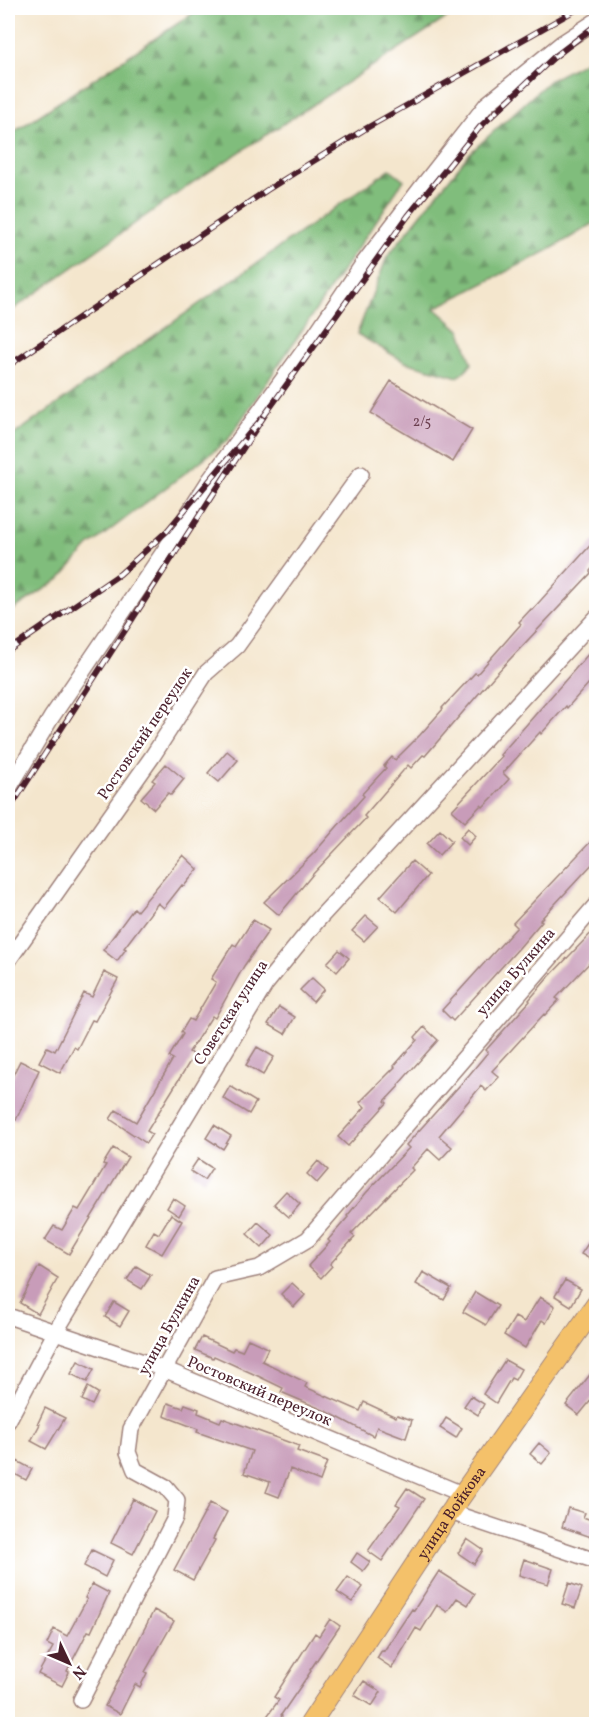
<svg xmlns="http://www.w3.org/2000/svg" width="604" height="1732" font-family="Vollkorn,serif">
<style>
.forest{fill:url(#forest-firs);stroke:#656e54;stroke-width:1.5}
.building{fill:#c89cb9}
.lines{fill:none;stroke-linecap:round;stroke-linejoin:round}
.minor-casing{stroke:#9f827c;stroke-width:18}
.major-casing{stroke:#9f827c;stroke-width:22}
.minor{stroke:#fff;stroke-width:15}
.major{stroke:#f4c16a;stroke-width:20}
.rail-casing{stroke:#4a1f2b;stroke-width:6}
.rail{stroke:#fff;stroke-width:4;stroke-dasharray:11;stroke-linecap:butt}
.labels{text-anchor:middle;stroke-width:5;stroke-linejoin:round;paint-order:stroke}
.number-label{font-size:14px;fill:#6a3e4e}
.street-label{font-size:16px;fill:#4a1f2b;stroke:#fff}
</style>
<defs>
<pattern id="forest-firs" width="22" height="20" patternUnits="userSpaceOnUse" patternTransform="scale(1.5)"><rect width="22" height="20" fill="#80bd7c"/><path d="M5 1l3.5 6h-7zM16 11l3.5 6h-7z" fill="#6b9966"/></pattern>
</defs>
<rect width="100%" height="100%" fill="#fff"/>
<filter id="ink" filterUnits="userSpaceOnUse"><feTurbulence type="fractalNoise" baseFrequency=".0167" numOctaves="2"/><feDisplacementMap in="SourceGraphic" scale="12" xChannelSelector="R" yChannelSelector="G"/><feConvolveMatrix kernelMatrix="1 2 1 2 8 2 1 2 1" color-interpolation-filters="sRGB"/></filter>
<filter id="wash" filterUnits="userSpaceOnUse"><feTurbulence type="fractalNoise" baseFrequency=".008" numOctaves="4" result="noise"/><feDisplacementMap in="SourceGraphic" scale="24" xChannelSelector="R" yChannelSelector="G"/><feGaussianBlur stdDeviation="1.35" result="paint"/><feColorMatrix in="noise" values="0 0 0 0 0 0 0 0 0 0 0 0 0 0 0 0 0 1.4 0 .05"/><feComposite in="paint" operator="in"/></filter>
<g filter="url(#wash)">
<rect width="100%" height="100%" fill="#f4e6cd"/>
<!-- forest -->
<path class="forest" d="M201,8H462L195,181L8,313V136Z
M596,56V222L551,249L435,308L461,331L472,364L458,377L405,362L357,334L387,257L469,154L550,80Z
M390,169L404,180L227,441L88,547L60,579L8,613V439Z"/>
<g id="blocks">
<!-- building -->
<path class="building" d="M391,381L472,430L453,462L371,413Z
M597,538V563L590,571L591,573L494,676L425,756L423,755L411,768L408,765L364,816L366,818L313,874L279,915L264,902L314,853L364,796L362,794L386,768L384,766L392,757L395,760L420,735L443,709L442,708L475,673L477,674L521,624L519,622L531,609L532,610Z
M590,652L597,658V674L567,708L566,706L541,734L540,732L503,773L509,779L494,796L483,807L481,805L465,822L452,810L502,756L500,755Z
M227,751L238,760L219,782L208,773Z
M166,764L184,779L171,795L168,793L154,809L141,798L155,782L152,780Z
M468,828L476,836L468,845L460,837Z
M440,830L452,841L439,855L427,844Z
M597,835V859L540,920L542,921L519,948L453,1021L442,1010L517,927L513,923Z
M183,855L198,869L184,886L182,885L164,908L158,903L124,948L126,949L117,961L103,950L134,908L137,911Z
M412,861L428,875L397,912L380,897Z
M366,916L378,926L364,941L352,931Z
M253,920L269,930L244,966L215,1018L212,1016L189,1052L194,1055L147,1131L152,1134L146,1143L110,1119L116,1110L136,1122L173,1059L169,1057L183,1034L181,1032L189,1019L193,1021L216,982L211,979L226,955L233,944L236,946Z
M597,927V955L556,998L559,1000L545,1015L544,1014L492,1071L499,1077L486,1091L481,1086L439,1136L452,1147L440,1160L428,1149L411,1168L413,1170L351,1234L355,1237L330,1264L332,1266L321,1278L308,1266L330,1242L328,1240L348,1217L347,1216L366,1193L409,1148L406,1145L469,1075L488,1052L486,1050L530,1001L529,1000L547,979Z
M339,950L349,958L337,972L327,963Z
M104,972L118,979L95,1021L92,1020L77,1049L74,1047L60,1073L39,1062L47,1047L55,1051L84,993L92,997Z
M312,978L324,989L313,1002L300,990Z
M279,1007L295,1017L285,1034L268,1024Z
M424,1027L438,1040L398,1085L399,1086L385,1101L387,1103L348,1146L338,1137L365,1107L360,1102L395,1067L394,1066L417,1040L415,1037Z
M257,1047L274,1057L263,1075L246,1065Z
M20,1061L39,1070L16,1120L8,1116V1085Z
M230,1086L256,1102L249,1114L223,1098Z
M214,1125L231,1136L223,1149L206,1138Z
M113,1148L128,1157L69,1254L45,1240L54,1226L62,1230L75,1208L79,1210L106,1165L103,1164Z
M198,1159L212,1168L204,1180L190,1171Z
M318,1161L328,1170L317,1183L307,1174Z
M286,1191L300,1204L289,1217L274,1204Z
M173,1198L185,1206L179,1216L167,1208Z
M171,1214L182,1221L162,1254L146,1245L154,1231L159,1234Z
M258,1222L273,1235L262,1248L247,1234Z
M589,1242L597,1246V1263L581,1254Z
M39,1266L58,1278L38,1314L20,1303Z
M136,1266L151,1275L142,1289L127,1280Z
M423,1272L451,1288L444,1300L416,1284Z
M565,1280L581,1289L571,1306L555,1296Z
M292,1283L305,1295L294,1307L281,1294Z
M475,1292L498,1306L486,1325L463,1312Z
M540,1297L555,1306L546,1323L542,1320L525,1348L504,1335L515,1317L524,1322Z
M114,1302L129,1311L120,1326L105,1317Z
M202,1337L232,1351L234,1348L242,1351L248,1339L268,1348L262,1361L307,1383L305,1387L360,1411L364,1402L396,1417L397,1415L412,1420L406,1438L377,1427L373,1436L328,1412L281,1392L283,1388L258,1376L214,1356L213,1358L195,1350Z
M505,1360L521,1369L515,1380L511,1378L496,1403L483,1394Z
M78,1361L94,1369L87,1382L71,1374Z
M597,1366V1393L579,1415L566,1405Z
M88,1387L98,1393L92,1405L82,1400Z
M471,1396L484,1404L478,1415L464,1406Z
M168,1403L183,1408L185,1404L199,1409L198,1413L220,1422L222,1418L299,1446L297,1451L327,1462L320,1481L290,1469L279,1497L266,1492L270,1482L244,1473L252,1451L197,1432L198,1429L164,1416Z
M45,1408L65,1418L46,1449L31,1441L40,1424L38,1423Z
M446,1418L462,1428L456,1438L440,1428Z
M539,1443L551,1453L542,1464L530,1454Z
M17,1461L32,1469L26,1480L11,1472Z
M407,1488L424,1499L382,1561L368,1551L400,1506L396,1504Z
M133,1499L155,1511L133,1554L111,1543Z
M210,1503L227,1512L213,1539L215,1540L193,1580L174,1570Z
M568,1508L585,1513L583,1517L597,1522V1539L562,1527Z
M467,1539L483,1550L474,1564L458,1553Z
M92,1550L113,1560L105,1577L84,1566Z
M357,1553L370,1562L363,1571L351,1562Z
M524,1559L553,1569L548,1584L519,1575Z
M439,1571L475,1594L468,1605L457,1598L447,1612L437,1605L421,1631L416,1628L392,1668L377,1658L382,1650L384,1651L412,1609L414,1610Z
M348,1577L363,1587L352,1602L337,1592Z
M569,1583L582,1588L575,1608L562,1604Z
M92,1584L109,1593L91,1632L88,1631L67,1671L69,1672L62,1686L38,1674L53,1647L47,1644L54,1629L67,1636L87,1599L85,1598Z
M154,1610L174,1621L145,1672L147,1673L140,1687L135,1684L120,1714L105,1706Z
M330,1619L340,1626L310,1670L311,1671L281,1715L282,1716L276,1725H273L265,1719L279,1700L274,1697L315,1633L319,1636Z
M364,1681L381,1692L372,1706L354,1695Z"/>
</g>
</g>
<g filter="url(#ink)">
<use href="#blocks" fill-opacity="0" stroke="#9f827c" stroke-width="1.5"/>
<g class="lines">
<defs>
<path id="minor" d="M8,790L51,718L163,553L209,481L311,341L363,264L421,188L487,104L562,43L596,21
M8,961L152,757L206,673L237,646L361,474
M8,1316L164,1369L462,1494
M8,1421L56,1331L265,985L316,922L596,618
M450,1512L596,1561
M81,1700L175,1518L177,1500L166,1487L135,1470L128,1452L131,1429L215,1278L259,1268L308,1239L596,905"/>
<g id="major">
<path id="s1" d="M310,1724L450,1512L596,1305"/>
</g>
</defs>
<!-- minor casing -->
<use href="#minor" class="minor-casing"/>
<!-- major casing -->
<use href="#major" class="major-casing"/>
<!-- minor -->
<use href="#minor" class="minor"/>
<!-- major -->
<use href="#major" class="major"/>
<defs>
<path id="rail" d="M8,366L267,190L365,129L579,8
M264,416L408,216L480,127L553,58L596,25
M8,651L120,574L167,531L264,416L8,811"/>
</defs>
<!-- rail casing -->
<use href="#rail" class="rail-casing"/>
<!-- rail -->
<use href="#rail" class="rail"/>
</g>
</g>
<g class="labels">
<!-- number labels -->
<g class="number-label">
<text x="422" y="426">2/5</text>
</g>
<!-- street labels -->
<g class="street-label">
<text transform="translate(144 733) rotate(-56)" y="6">Ростовский переулок</text>
<text transform="translate(515 971) rotate(-49)" y="6">улица Булкина</text>
<text transform="translate(230 1012) rotate(-57)" y="6">Советская улица</text>
<text transform="translate(168 1325) rotate(-61)" y="6">улица Булкина</text>
<text transform="translate(260 1390) rotate(23)" y="6">Ростовский переулок</text>
<text dy="6" stroke="none"><textPath href="#s1" startOffset="254">улица Войкова</textPath></text>
</g>
</g>
<!-- margin -->
<rect width="604" height="1732" fill="none" stroke="#fff" stroke-width="30"/>
<!-- north arrow -->
<g transform="translate(69 1663) rotate(134)" stroke="#ffffff" stroke-width="4.5" paint-order="stroke">
<path d="M0-4.5L10 22L0 15L-10 22Z" fill="#4a1f2b"/>
<text y="-9" font-size="16" font-weight="bold" text-anchor="middle" fill="#4a1f2b">N</text>
</g>
</svg>
